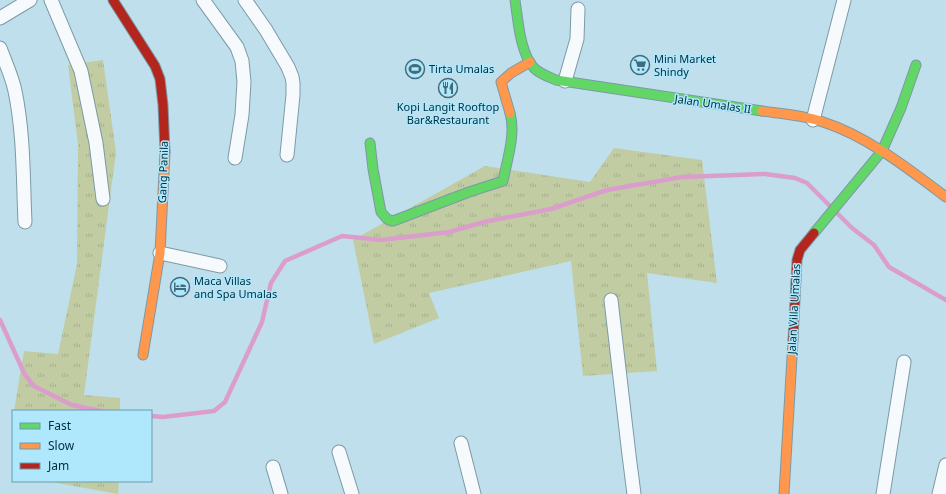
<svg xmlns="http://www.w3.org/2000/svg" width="946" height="494" font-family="'Noto Sans',sans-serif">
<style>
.grass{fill:url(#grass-tufts)}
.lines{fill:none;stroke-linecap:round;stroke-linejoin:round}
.stream{stroke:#db9ecc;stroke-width:4.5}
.street-casing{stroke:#7c9aa6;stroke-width:15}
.fast-casing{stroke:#7c9aa6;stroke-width:11}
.slow-casing{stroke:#7c9aa6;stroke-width:11}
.jam-casing{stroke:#7c9aa6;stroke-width:11}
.street{stroke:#f6fafc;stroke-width:13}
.fast{stroke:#63d668;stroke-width:9}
.slow{stroke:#ff974d;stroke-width:9}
.jam{stroke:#b3261e;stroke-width:9}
.labels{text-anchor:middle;stroke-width:3;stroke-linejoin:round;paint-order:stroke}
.poi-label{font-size:11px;fill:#002e3c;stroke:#afe7fd;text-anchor:start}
.street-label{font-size:11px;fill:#002e3c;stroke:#afe7fd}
</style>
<defs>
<pattern id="grass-tufts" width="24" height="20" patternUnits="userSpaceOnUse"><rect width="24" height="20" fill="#c2cca3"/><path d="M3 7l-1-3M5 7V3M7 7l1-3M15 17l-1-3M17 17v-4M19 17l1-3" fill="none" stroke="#a5b08d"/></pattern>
</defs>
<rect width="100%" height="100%" fill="#c0dfec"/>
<!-- grass -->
<path class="grass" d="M103,60L116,152L84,395L120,398V411H14L24,351L58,354L77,264L78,144L68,65Z
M614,148L702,160L717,283L647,273L657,371L583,376L571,261L429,293L439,318L374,344L353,240L485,166L590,182Z
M46,481H119L118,494Z"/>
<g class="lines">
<!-- stream -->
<path class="stream" d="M836,212L852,228L874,245L889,267L946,300
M0,320L25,375L34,386L72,405L101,411
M151,416L163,417L214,411L225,402L262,322L271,283L285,261L342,236L381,240L449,232L488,221L551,209L607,190L682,177L765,174L795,178L807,183L831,207"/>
<defs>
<path id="street" d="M51,0L81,71L96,143L103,199
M203,0L237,47L242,61L244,82L242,115L235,158
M245,0L266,30L288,67L292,77L293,83V95L287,155
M0,18L30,0
M0,48C5,62 12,76 15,91C24,134 23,179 25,222
M565,81L577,39L578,9
M813,120L844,0
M160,253L220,266
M611,300L629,455L634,494
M461,443L474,494
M339,452L352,494
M273,467L281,494
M883,494L904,362
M939,494L946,465"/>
<path id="fast" d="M515,0C518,20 520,53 534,68C540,74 549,77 556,80L762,111
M370,143L373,169L381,212L387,219L393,221L469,192L503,181C507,160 516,134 510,113
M814,233L882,151L901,108L916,65"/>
<path id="slow" d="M762,111C782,114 803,115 823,122C867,136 909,169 946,197
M510,113L501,82L511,73L530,62
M143,355L160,253L165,152
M784,494L793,340"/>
<path id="jam" d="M113,0L155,66L160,79L163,105L165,152
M793,340L797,260L800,250L814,233"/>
</defs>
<!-- street casing -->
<use href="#street" class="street-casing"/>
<!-- fast casing -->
<use href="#fast" class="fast-casing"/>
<!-- slow casing -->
<use href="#slow" class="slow-casing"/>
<!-- jam casing -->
<use href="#jam" class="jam-casing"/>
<!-- street -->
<use href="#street" class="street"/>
<!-- fast -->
<use href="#fast" class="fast"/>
<!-- slow -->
<use href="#slow" class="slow"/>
<!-- jam -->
<use href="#jam" class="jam"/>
</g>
<!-- icons -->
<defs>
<symbol id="supermarket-ring" viewBox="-11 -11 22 22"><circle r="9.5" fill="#afe7fd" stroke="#436c7a" stroke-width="1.5"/><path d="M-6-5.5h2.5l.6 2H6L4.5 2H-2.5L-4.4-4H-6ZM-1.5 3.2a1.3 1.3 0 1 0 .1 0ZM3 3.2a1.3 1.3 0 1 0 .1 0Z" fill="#436c7a"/></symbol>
<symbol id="stadium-ring" viewBox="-11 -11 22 22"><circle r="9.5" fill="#afe7fd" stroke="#436c7a" stroke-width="1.5"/><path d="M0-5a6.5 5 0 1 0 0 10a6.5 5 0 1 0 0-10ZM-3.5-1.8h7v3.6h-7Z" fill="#436c7a"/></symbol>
<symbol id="restaurant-ring" viewBox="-11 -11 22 22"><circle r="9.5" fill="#afe7fd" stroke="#436c7a" stroke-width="1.5"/><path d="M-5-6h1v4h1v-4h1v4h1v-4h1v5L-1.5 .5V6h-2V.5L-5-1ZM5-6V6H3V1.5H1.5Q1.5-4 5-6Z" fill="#436c7a"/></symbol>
<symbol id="hotel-ring" viewBox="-11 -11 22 22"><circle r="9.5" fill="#afe7fd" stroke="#436c7a" stroke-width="1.5"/><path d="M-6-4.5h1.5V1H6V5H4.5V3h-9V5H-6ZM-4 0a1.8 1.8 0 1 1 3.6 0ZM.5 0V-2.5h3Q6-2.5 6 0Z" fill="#436c7a"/></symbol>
</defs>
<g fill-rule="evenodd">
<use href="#supermarket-ring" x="629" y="54" width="22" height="22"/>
<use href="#stadium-ring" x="404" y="58" width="22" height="22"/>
<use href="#restaurant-ring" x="437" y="77" width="22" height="22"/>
<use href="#hotel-ring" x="169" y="276" width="22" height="22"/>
</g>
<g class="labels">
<!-- poi labels -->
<g class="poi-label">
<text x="654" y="63">Mini Market<tspan x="654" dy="13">Shindy</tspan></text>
<text x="429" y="73">Tirta Umalas</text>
<text x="448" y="111" text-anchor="middle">Kopi Langit Rooftop<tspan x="448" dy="13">Bar&amp;Restaurant</tspan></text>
<text x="194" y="285">Maca Villas<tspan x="194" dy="13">and Spa Umalas</tspan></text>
</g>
<!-- street labels -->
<g class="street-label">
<text transform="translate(713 104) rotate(8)" y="4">Jalan Umalas II</text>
<text transform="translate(163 172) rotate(-88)" y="4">Gang Panila</text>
<text transform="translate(794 309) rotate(-87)" y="4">Jalan Villa Umalas</text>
</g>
</g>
<!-- legend -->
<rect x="12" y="410" width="140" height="72" fill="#afe7fd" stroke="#699db0"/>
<rect x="20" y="423" width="20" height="6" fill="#63d668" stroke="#699db0"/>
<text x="48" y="430" font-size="12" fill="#002e3c">Fast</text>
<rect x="20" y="443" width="20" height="6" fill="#ff974d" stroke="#699db0"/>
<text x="48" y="450" font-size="12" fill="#002e3c">Slow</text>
<rect x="20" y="463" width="20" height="6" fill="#b3261e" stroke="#699db0"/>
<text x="48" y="470" font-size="12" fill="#002e3c">Jam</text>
</svg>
